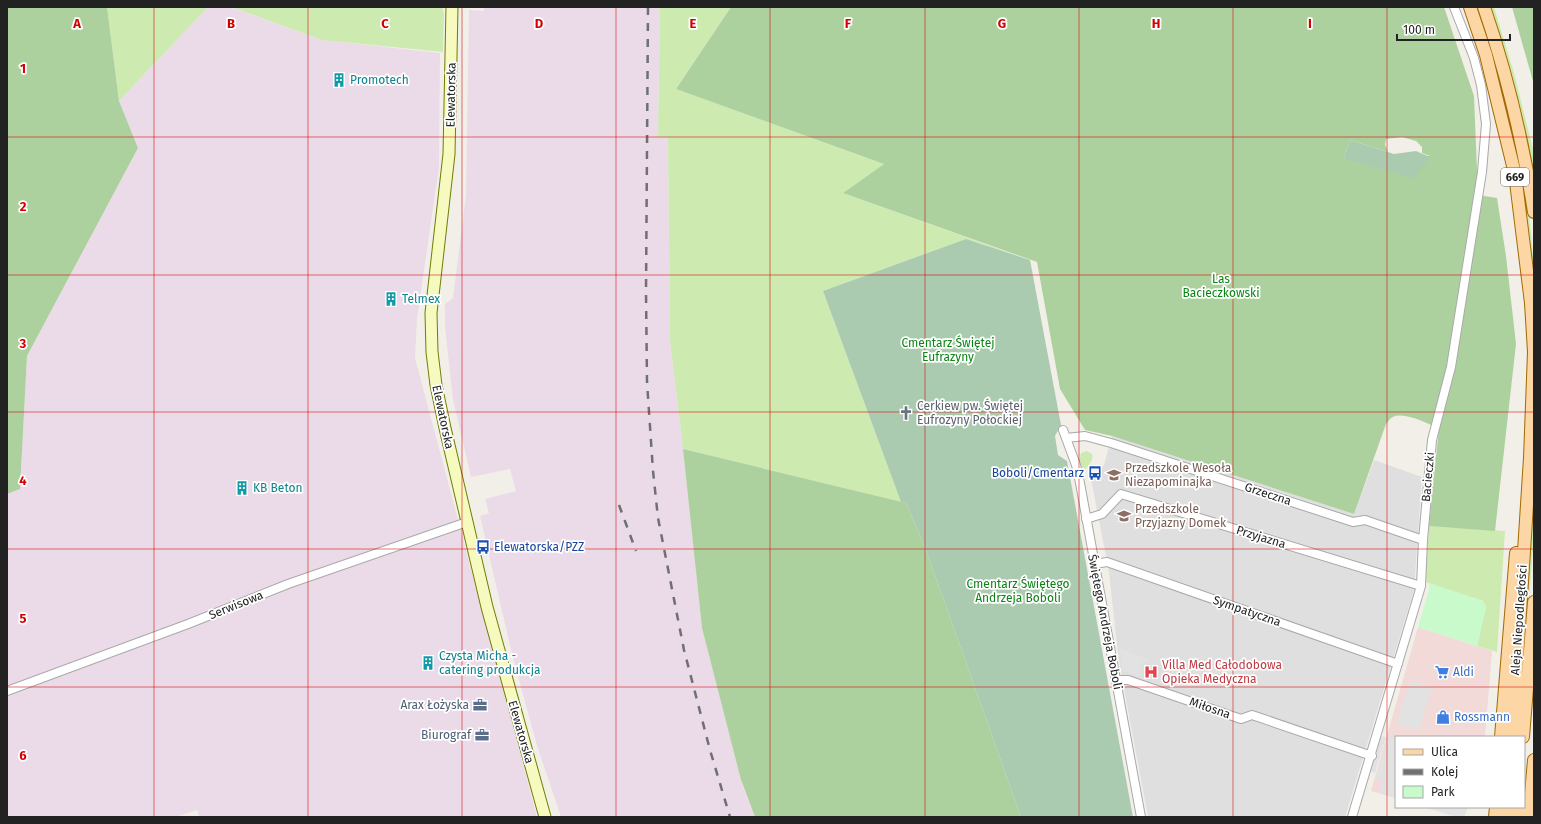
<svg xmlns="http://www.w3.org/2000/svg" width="1541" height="824" font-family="'Fira Sans',sans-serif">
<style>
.residential{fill:#e0dfdf}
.commercial{fill:#f2dad9}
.industrial{fill:#ebdbe8}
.grass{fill:#cdebb0}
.forest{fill:#add19e;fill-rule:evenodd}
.cemetery{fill:#aacbaf}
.park{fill:#c8facc}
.parking{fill:#e2e2e2}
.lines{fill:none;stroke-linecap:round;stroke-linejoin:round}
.street-casing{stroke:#a9a9a9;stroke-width:10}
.secondary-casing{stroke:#707d05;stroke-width:13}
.primary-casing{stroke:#a06b00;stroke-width:14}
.street{stroke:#fff;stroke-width:8}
.secondary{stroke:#f7fabf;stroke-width:11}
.primary{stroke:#fcd6a4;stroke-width:12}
.rail{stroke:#707070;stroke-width:2.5;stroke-dasharray:8 8;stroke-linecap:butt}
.grid{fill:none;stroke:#d40000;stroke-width:1;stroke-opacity:0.55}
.labels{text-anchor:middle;stroke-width:3.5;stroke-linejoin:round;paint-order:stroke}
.shield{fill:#fff;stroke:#646464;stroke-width:1}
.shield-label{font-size:11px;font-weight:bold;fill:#222}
.culture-label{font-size:12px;fill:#0d838f;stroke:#fff;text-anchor:start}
.street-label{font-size:12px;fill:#222;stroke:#fff}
.park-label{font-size:12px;fill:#0c8416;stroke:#fff}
.worship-label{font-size:12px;fill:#5b616d;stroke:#fff;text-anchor:start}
.education-label{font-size:12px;fill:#785e54;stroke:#fff;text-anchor:start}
.transit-label{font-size:12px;fill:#164399;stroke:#fff;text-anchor:end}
.health-label{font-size:12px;fill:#be3a42;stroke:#fff;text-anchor:start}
.shop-label{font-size:12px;fill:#366cbe;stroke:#fff;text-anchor:start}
.service-label{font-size:12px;fill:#4e5e75;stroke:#fff;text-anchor:end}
.grid-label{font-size:13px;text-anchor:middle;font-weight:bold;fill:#d40000;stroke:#fff;stroke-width:3.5;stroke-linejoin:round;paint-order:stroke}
</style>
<rect width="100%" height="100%" fill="#f2efe9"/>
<!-- residential -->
<path class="residential" d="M1112,436L1354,514L1374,460L1422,477L1414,590L1345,817H1148L1121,673L1117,646L1109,572L1091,479L1104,465Z"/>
<!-- commercial -->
<path class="commercial" d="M1418,627L1492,651L1485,737H1396V798L1371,791Z"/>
<!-- industrial -->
<path class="industrial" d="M208,7H230L322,40L440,53L439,167L417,319L415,358L537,817H199L197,810L176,817H7V494L20,489L27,356L138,148L119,101Z
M484,7H660L658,137L668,138L670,341L683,449L702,628L743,787L755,817H561L537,746L512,654L480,516L489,513L485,499L516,491L510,469L471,477L453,400L445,327V304L453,298L466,195L469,10L484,11Z"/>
<!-- grass -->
<path class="grass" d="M107,7H208L119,101Z
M231,7H442L444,14L443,52L322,40Z
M660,7H731L676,89L884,164L843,193L1030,260L966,239L823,291L901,502L683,449L670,341L668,138L658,137Z
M1475,7H1478L1480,11C1507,101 1534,193 1534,287C1529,233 1522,178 1509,124C1500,85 1487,46 1475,7Z
M1490,7H1494L1514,73L1534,153V176C1525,119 1508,63 1490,7Z
M1087,451L1092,454C1094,462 1086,468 1081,474L1079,463L1081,453Z
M1534,485V535L1519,737H1516Z
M1429,526L1505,531L1497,652L1477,646L1486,607L1483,601L1425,582Z"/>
<!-- forest -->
<path class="forest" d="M7,7H107L119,101L138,148L27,356L20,489L7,494Z
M731,7H1444L1474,96L1478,195L1497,198L1506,256L1516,344L1495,531L1429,526L1439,428C1428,424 1404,411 1393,417C1390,418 1388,422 1386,424L1354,514L1112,436L1085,430L1060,389L1037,262L843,193L884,164L676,89ZM1402,137L1416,141L1422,147V153L1430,156L1344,159L1350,140L1388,152L1385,145L1386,139Z
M1512,7H1534V85Z
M683,449L906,503L926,550L1021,817H755L741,780L702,628Z"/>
<!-- cemetery -->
<path class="cemetery" d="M1350,140L1394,154L1416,151L1430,157L1414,178L1344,159Z
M966,239L1030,260L1061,425L1055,436L1058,455L1067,461L1133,817H1021L926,550L906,503L901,502L823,291Z"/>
<!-- park -->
<path class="park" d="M1429,583L1483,601L1486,607L1477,646L1418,627L1429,590Z"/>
<!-- parking -->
<path class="parking" d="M1120,648L1148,660L1139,667L1141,677L1123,671Z
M1411,681L1432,687L1419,730L1396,724Z
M1380,736L1386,737L1375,773L1369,771Z
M1389,736L1396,738V798L1379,793L1383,781L1375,778Z
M1424,807H1468L1464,817H1456Z"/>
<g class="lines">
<defs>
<path id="street" d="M1063,430L1076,465L1080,483L1141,817
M1066,438L1085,436L1111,443L1353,522L1365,520L1423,540
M1086,519L1102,514L1121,494L1421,586
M1094,564L1107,562L1398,664
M1116,680H1128L1241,719L1252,715L1372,756
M7,691L188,624L288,584L467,522
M1352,817L1421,586L1423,540L1432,440L1451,367L1482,172L1486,124L1481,85L1474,58L1454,7"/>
<path id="secondary" d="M452,7L449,154L431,313L432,352L436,385L445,428L487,607L545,817"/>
<path id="primary" d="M1470,7L1486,55L1515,174L1531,303L1534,352L1530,458L1512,737
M1484,7C1507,74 1523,142 1534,212
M1501,737L1516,553
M1523,737L1534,602
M1495,817L1496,807
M1506,817L1507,807
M1517,817L1518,807
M1529,817L1534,760"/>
</defs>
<!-- street casing -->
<use href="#street" class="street-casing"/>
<!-- secondary casing -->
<use href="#secondary" class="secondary-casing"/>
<!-- primary casing -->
<use href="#primary" class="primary-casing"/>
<!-- street -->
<use href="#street" class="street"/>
<!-- secondary -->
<use href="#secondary" class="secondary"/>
<!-- primary -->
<use href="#primary" class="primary"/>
<!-- rail -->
<path class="rail" d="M648,7L646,292L647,382L653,471L658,518L684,650L710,750L730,817
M619,505L636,551"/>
</g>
<!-- grid -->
<path class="grid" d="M154,7V817M308,7V817M462,7V817M616,7V817M770,7V817M925,7V817M1079,7V817M1233,7V817M1387,7V817M7,137H1534M7,275H1534M7,412H1534M7,549H1534M7,687H1534"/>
<!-- icons -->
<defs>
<symbol id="building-bare" viewBox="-9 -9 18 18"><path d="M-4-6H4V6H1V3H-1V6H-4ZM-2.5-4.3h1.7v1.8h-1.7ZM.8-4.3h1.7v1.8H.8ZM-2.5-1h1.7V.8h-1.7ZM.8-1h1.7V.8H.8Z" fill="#0f9aa8" stroke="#fff" stroke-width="2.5" paint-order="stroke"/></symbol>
<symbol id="church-bare" viewBox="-9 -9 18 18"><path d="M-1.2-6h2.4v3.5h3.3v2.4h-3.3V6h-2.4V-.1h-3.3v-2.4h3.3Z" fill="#6b7280" stroke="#fff" stroke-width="2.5" paint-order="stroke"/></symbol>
<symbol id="bus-bare" viewBox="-9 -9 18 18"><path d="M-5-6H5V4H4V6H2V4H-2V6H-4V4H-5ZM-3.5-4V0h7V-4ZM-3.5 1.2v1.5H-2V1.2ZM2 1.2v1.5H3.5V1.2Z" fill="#1a4fb4" stroke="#fff" stroke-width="2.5" paint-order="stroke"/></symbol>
<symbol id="school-bare" viewBox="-9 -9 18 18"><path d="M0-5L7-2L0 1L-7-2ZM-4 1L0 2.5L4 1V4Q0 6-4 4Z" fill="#8d6e63" stroke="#fff" stroke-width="2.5" paint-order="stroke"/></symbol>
<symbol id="hospital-bare" viewBox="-9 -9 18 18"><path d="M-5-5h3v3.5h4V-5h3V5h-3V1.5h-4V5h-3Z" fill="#e0444e" stroke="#fff" stroke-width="2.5" paint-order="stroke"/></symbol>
<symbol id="supermarket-bare" viewBox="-9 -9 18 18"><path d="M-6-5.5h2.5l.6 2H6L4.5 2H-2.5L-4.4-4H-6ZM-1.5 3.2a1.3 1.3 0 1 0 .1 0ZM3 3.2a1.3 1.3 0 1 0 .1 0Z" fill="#3f7fe0" stroke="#fff" stroke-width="2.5" paint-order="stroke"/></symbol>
<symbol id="office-bare" viewBox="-9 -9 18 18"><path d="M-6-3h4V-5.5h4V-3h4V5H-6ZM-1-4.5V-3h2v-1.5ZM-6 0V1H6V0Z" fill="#5c6f8a" stroke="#fff" stroke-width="2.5" paint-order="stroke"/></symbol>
<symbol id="shop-bare" viewBox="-9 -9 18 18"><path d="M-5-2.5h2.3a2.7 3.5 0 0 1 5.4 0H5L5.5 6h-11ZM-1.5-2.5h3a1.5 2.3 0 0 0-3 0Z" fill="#3f7fe0" stroke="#fff" stroke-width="2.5" paint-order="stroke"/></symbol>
</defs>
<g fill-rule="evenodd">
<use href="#building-bare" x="329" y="70" width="20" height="20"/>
<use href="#building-bare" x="381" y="289" width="20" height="20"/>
<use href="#church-bare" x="896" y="403" width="20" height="20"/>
<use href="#bus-bare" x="1085" y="463" width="20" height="20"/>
<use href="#school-bare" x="1104" y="465" width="20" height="20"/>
<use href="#building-bare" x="232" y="478" width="20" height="20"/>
<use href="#school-bare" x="1114" y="506" width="20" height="20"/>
<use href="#bus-bare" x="473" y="537" width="20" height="20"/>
<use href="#building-bare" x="418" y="653" width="20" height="20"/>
<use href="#hospital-bare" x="1141" y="662" width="20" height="20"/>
<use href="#supermarket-bare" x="1432" y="662" width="20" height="20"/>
<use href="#office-bare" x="470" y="695" width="20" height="20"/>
<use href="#shop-bare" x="1433" y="707" width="20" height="20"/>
<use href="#office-bare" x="472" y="725" width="20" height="20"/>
</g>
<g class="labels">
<!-- shield labels -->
<rect class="shield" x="1501" y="168" width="28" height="18" rx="3"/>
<g class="shield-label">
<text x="1515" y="181">669</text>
</g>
<!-- culture labels -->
<g class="culture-label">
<text x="350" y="84">Promotech</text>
<text x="402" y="303">Telmex</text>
<text x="253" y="492">KB Beton</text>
<text x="439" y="660">Czysta Micha -<tspan x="439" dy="14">catering produkcja</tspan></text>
</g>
<!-- street labels -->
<g class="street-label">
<text transform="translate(451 95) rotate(-89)" y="4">Elewatorska</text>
<text transform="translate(443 417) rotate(78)" y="4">Elewatorska</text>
<text transform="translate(1428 477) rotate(-85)" y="4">Bacieczki</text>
<text transform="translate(1268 494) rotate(18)" y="4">Grzeczna</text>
<text transform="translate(1261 537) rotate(17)" y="4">Przyjazna</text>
<text transform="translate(236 605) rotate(-22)" y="4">Serwisowa</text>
<text transform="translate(1247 611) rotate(19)" y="4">Sympatyczna</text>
<text transform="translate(1519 620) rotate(-86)" y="4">Aleja Niepodległości</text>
<text transform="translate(1105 622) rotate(79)" y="4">Świętego Andrzeja Boboli</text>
<text transform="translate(1210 708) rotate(19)" y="4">Miłosna</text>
<text transform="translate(521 732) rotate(74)" y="4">Elewatorska</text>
</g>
<!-- park labels -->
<g class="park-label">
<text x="1221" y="283">Las<tspan x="1221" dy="14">Bacieczkowski</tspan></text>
<text x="948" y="347">Cmentarz Świętej<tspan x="948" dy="14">Eufrazyny</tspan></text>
<text x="1018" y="588">Cmentarz Świętego<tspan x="1018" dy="14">Andrzeja Boboli</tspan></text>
</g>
<!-- worship labels -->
<g class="worship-label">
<text x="917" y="410">Cerkiew pw. Świętej<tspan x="917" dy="14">Eufrozyny Połockiej</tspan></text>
</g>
<!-- education labels -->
<g class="education-label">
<text x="1125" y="472">Przedszkole Wesoła<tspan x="1125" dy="14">Niezapominajka</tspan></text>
<text x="1135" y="513">Przedszkole<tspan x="1135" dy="14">Przyjazny Domek</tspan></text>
</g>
<!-- transit labels -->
<g class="transit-label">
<text x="1084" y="477">Boboli/Cmentarz</text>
<text x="494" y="551" text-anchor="start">Elewatorska/PZZ</text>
</g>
<!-- health labels -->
<g class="health-label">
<text x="1162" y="669">Villa Med Całodobowa<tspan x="1162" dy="14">Opieka Medyczna</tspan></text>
</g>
<!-- shop labels -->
<g class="shop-label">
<text x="1453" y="676">Aldi</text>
<text x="1454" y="721">Rossmann</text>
</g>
<!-- service labels -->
<g class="service-label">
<text x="469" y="709">Arax Łożyska</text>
<text x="471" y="739">Biurograf</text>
</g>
</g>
<g class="grid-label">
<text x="77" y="28">A</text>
<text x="231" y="28">B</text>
<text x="385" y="28">C</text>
<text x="539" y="28">D</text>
<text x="693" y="28">E</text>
<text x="848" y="28">F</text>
<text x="1002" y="28">G</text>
<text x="1156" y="28">H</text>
<text x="1310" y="28">I</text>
<text x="23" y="73">1</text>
<text x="23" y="211">2</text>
<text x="23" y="348">3</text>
<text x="23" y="485">4</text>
<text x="23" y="623">5</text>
<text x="23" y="760">6</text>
</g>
<!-- border -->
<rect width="1541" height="824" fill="none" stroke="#222222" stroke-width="16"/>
<!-- legend -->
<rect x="1395" y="736" width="130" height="72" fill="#ffffff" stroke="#a7a7a7"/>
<rect x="1403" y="749" width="20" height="6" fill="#fcd6a4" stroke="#a7a7a7"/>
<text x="1431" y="756" font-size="12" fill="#222222">Ulica</text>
<rect x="1403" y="769" width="20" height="6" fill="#707070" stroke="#a7a7a7"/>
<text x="1431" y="776" font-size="12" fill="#222222">Kolej</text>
<rect x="1403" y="786" width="20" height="12" fill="#c8facc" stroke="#a7a7a7"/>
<text x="1431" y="796" font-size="12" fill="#222222">Park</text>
<!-- scale -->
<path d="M1397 34v6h113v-6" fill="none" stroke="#222222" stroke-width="2"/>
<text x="1403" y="34" font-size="12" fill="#222222" stroke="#ffffff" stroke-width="3" paint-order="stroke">100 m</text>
</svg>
